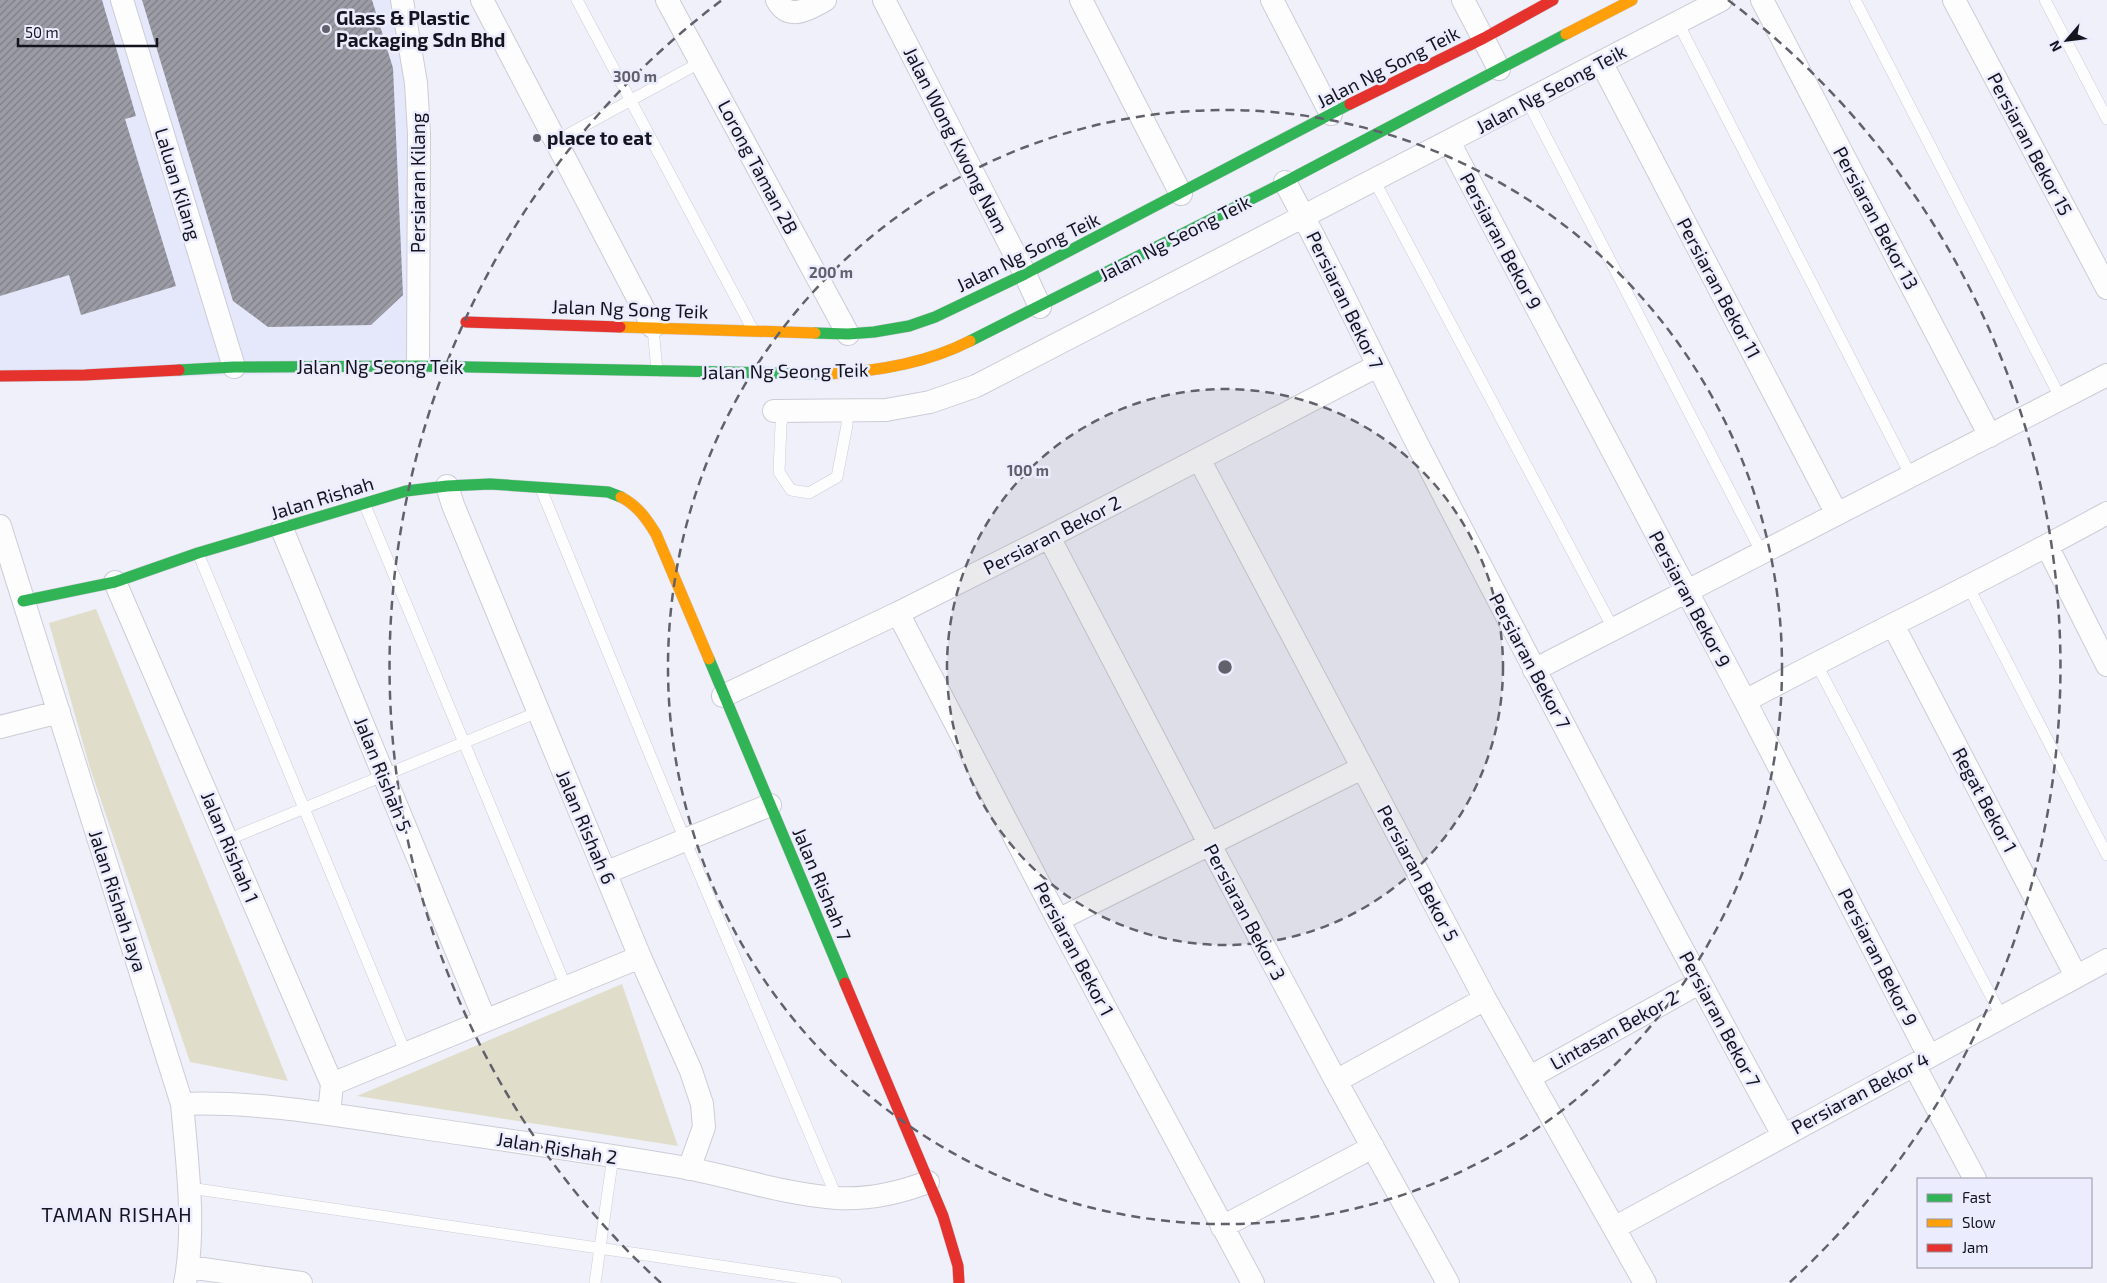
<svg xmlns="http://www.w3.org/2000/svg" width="2107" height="1283" font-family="'Exo 2',sans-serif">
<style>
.built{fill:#e5e7fb}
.green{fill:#e0decb}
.building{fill:url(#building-hatch)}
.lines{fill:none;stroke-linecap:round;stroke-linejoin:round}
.lane-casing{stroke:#ccccd6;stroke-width:12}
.street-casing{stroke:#ccccd6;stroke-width:24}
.fast-casing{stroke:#ccccd6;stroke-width:12}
.slow-casing{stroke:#ccccd6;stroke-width:12}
.jam-casing{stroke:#ccccd6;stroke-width:12}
.lane{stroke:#fdfdfe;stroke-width:11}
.street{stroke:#fdfdfe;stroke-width:22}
.fast{stroke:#30b455;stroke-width:11}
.slow{stroke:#ff9f0a;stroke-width:11}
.jam{stroke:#e5322d;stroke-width:11}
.ring{fill:none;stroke:#61616b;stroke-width:2.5;stroke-dasharray:9 6}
.poi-dot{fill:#61616b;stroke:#ebedfe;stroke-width:2}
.labels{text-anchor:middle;stroke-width:5;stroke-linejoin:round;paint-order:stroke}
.poi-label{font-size:19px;font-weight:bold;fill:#14141e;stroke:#ebedfe;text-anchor:start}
.street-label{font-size:19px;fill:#14141e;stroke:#ebedfe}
.neighbourhood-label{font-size:20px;letter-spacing:1px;fill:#14141e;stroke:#ebedfe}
.centre{fill:#61616b;stroke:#ebedfe;stroke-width:2.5}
.ring-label{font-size:15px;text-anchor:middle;font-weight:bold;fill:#61616b;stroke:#ebedfe;stroke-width:5;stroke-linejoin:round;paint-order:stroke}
</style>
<defs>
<pattern id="building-hatch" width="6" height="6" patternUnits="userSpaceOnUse" patternTransform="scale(1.25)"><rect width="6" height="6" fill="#9b9ca5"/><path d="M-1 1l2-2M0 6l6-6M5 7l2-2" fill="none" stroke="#7d7e86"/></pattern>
</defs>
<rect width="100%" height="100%" fill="#eff0fa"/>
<!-- built -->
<path class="built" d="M0,0H398L410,40L414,370L0,382Z"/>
<!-- green -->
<path class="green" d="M96,609L288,1081L190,1062L90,768L49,623Z
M622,984L678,1146L357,1096Z"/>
<!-- building -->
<path class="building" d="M0,0H102L136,116L125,119L176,286L81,315L69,275L0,296Z
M142,0H372L393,68L403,295L371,325L268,327L233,301Z"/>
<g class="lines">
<defs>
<path id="lane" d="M577,0L753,330
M1855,0L2061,399
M2045,0L2107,119
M1678,23L1911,476
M1527,100L1762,553
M556,141L701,62
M1374,180L1614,630
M653,328L657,371
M784,410L781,424L779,472L791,490L809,493L837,477L847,425V410
M541,489L685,840L837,1198
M364,503L566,987
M198,553L406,1054
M1968,586L2107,855
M1816,663L2002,1017
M227,840L538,712
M190,1188L836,1283
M595,1283L613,1156"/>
<path id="street" d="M122,0L234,367
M402,0L416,83L419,134L418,366
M482,0L653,327
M667,0L848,334
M777,0C789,22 809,9 825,0
M884,0L1025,274L1040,307
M1081,0L1181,194
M1272,0L1331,114
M1463,0L1499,69
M1762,0L1990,436
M1954,0L2107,288
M1601,62L1837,514
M1449,142L1745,701L1929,1056
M1285,182C1334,272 1377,366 1424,457C1542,684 1660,911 1783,1135
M774,411L886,410L930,402L976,386L1721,0
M1199,459L1485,999L1645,1283
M447,486L453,505L640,957L691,1071L702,1104L704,1127L689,1169
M0,526L182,1104C187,1160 196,1228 185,1283
M282,529L485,1020
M1049,537L1210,845L1336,1081L1448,1283
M2047,546L2107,665
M115,582L332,1084L329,1114
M898,613L1058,920L1253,1283
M1893,625L2076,976
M1534,670L2107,375
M723,696L898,613L1049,537L1377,366
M1745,701C1865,637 1988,579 2107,513
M0,727L59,712
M605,873L770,805
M1058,920L1362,768
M1914,1065L1975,1179
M1530,1077L1699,983
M1336,1081L1485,999
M332,1084L640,957
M182,1104C258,1101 334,1115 409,1126C498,1139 587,1151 675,1166C729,1175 781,1194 836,1198C867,1200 899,1193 928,1182
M1222,1227L1373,1147
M1614,1228L2107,960
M189,1267L301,1283"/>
<path id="fast" d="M815,333L848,334L874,332L909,326L935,317L1025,274L1350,104
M970,341L1285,182L1566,34
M179,370L234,367L418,366L824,374
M23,601L115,582L198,553L406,491L447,486L490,484L608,492L621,497
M709,659L845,983"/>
<path id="slow" d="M1566,34L1632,0
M620,327L815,333
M824,374C875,372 925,364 970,341
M621,497C638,506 646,518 656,534L709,659"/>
<path id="jam" d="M1350,104L1484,38L1553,0
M466,322L620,327
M0,376L85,375L179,370
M845,983L943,1216L958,1266L959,1283"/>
</defs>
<!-- lane casing -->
<use href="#lane" class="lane-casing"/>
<!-- street casing -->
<use href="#street" class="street-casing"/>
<!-- fast casing -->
<use href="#fast" class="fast-casing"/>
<!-- slow casing -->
<use href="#slow" class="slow-casing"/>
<!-- jam casing -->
<use href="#jam" class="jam-casing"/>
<!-- lane -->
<use href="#lane" class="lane"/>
<!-- street -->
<use href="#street" class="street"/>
<!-- fast -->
<use href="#fast" class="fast"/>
<!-- slow -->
<use href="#slow" class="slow"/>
<!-- jam -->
<use href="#jam" class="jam"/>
</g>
<!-- distance rings -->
<circle cx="1225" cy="667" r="278" fill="#61616b" fill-opacity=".12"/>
<g class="ring">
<circle cx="1225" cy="667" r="278"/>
<circle cx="1225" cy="667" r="557"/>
<path d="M661 1283A835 835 0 0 1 722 0M1728 0A835 835 0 0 1 1789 1283"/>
</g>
<!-- markers -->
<g class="poi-dot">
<circle cx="326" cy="29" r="5"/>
<circle cx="537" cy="138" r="5"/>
</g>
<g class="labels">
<!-- poi labels -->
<g class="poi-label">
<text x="336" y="25">Glass &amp; Plastic<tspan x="336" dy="22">Packaging Sdn Bhd</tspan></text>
<text x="547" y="145">place to eat</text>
</g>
<!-- street labels -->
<g class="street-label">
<text transform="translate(1388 67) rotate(-27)" y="7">Jalan Ng Song Teik</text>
<text transform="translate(1551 89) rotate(-28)" y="7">Jalan Ng Seong Teik</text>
<text transform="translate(956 140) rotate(63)" y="7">Jalan Wong Kwong Nam</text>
<text transform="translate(2030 144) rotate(62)" y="7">Persiaran Bekor 15</text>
<text transform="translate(758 167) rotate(62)" y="7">Lorong Taman 2B</text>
<text transform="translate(418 183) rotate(-90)" y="7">Persiaran Kilang</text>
<text transform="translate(178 184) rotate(73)" y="7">Laluan Kilang</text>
<text transform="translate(1876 218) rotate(62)" y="7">Persiaran Bekor 13</text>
<text transform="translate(1175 238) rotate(-27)" y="7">Jalan Ng Seong Teik</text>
<text transform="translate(1501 241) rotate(62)" y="7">Persiaran Bekor 9</text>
<text transform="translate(1028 252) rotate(-26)" y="7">Jalan Ng Song Teik</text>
<text transform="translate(1719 288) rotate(62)" y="7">Persiaran Bekor 11</text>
<text transform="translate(1345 300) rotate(64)" y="7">Persiaran Bekor 7</text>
<text transform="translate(630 309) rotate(2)" y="7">Jalan Ng Song Teik</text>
<text x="380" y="374">Jalan Ng Seong Teik</text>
<text transform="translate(785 371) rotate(-1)" y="7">Jalan Ng Seong Teik</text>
<text transform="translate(322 498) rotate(-17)" y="7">Jalan Rishah</text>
<text transform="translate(1052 535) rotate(-27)" y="7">Persiaran Bekor 2</text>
<text transform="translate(1690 599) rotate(62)" y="7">Persiaran Bekor 9</text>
<text transform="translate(1530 661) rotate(62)" y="7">Persiaran Bekor 7</text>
<text transform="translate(383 774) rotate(68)" y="7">Jalan Rishah 5</text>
<text transform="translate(1985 800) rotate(62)" y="7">Regat Bekor 1</text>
<text transform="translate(586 827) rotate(67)" y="7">Jalan Rishah 6</text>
<text transform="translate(230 847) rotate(67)" y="7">Jalan Rishah 1</text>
<text transform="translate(1418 873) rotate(62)" y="7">Persiaran Bekor 5</text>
<text transform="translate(822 884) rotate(67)" y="7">Jalan Rishah 7</text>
<text transform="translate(118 901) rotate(72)" y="7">Jalan Rishah Jaya</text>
<text transform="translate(1245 912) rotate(62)" y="7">Persiaran Bekor 3</text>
<text transform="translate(1074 949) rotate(62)" y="7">Persiaran Bekor 1</text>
<text transform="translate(1878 957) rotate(63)" y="7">Persiaran Bekor 9</text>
<text transform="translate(1720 1019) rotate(62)" y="7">Persiaran Bekor 7</text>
<text transform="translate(1614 1030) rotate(-29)" y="7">Lintasan Bekor 2</text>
<text transform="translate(1860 1093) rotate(-28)" y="7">Persiaran Bekor 4</text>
<text transform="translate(557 1148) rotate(9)" y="7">Jalan Rishah 2</text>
</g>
<!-- neighbourhood labels -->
<g class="neighbourhood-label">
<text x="117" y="1222">TAMAN RISHAH</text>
</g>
</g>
<circle cx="1225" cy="667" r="8" class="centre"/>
<g class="ring-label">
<text x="635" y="82">300 m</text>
<text x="831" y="278">200 m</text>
<text x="1028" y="476">100 m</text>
</g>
<!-- legend -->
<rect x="1917" y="1178" width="175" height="90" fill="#ebedfe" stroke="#9596a4"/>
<rect x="1927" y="1194" width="25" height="8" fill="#30b455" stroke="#9596a4"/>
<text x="1962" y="1203" font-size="15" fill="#14141e">Fast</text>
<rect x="1927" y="1219" width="25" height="8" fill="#ff9f0a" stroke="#9596a4"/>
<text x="1962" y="1228" font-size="15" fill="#14141e">Slow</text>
<rect x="1927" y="1244" width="25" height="8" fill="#e5322d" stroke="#9596a4"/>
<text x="1962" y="1253" font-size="15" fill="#14141e">Jam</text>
<!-- north arrow -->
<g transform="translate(2067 40) rotate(242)" stroke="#ebedfe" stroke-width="4" paint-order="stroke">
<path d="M0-4L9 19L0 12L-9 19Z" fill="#14141e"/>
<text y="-8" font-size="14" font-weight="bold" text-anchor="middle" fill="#14141e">N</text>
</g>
<!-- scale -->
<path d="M18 38v8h139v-8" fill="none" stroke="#14141e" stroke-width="2.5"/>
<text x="25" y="38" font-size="15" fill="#14141e" stroke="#ebedfe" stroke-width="4" paint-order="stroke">50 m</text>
</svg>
